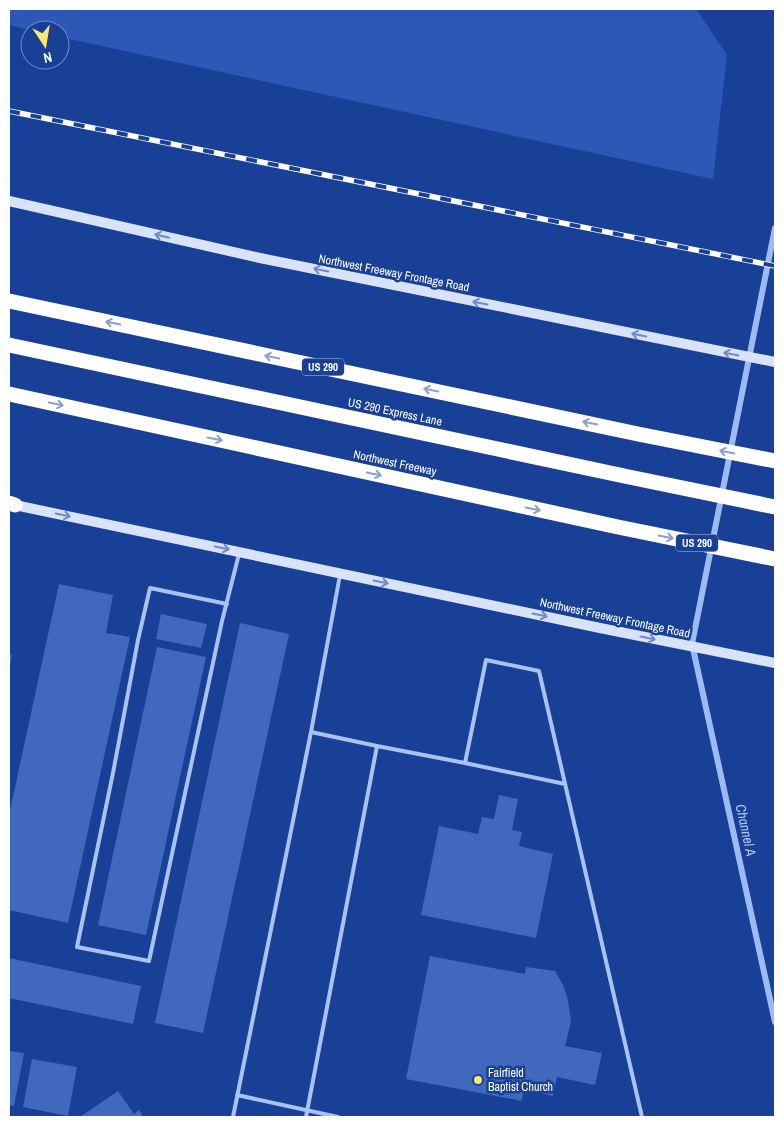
<svg xmlns="http://www.w3.org/2000/svg" width="784" height="1126" font-family="'Archivo Narrow',sans-serif">
<style>
.green{fill:#2b59b5}
.lines{fill:none;stroke-linecap:round;stroke-linejoin:round}
.stream{stroke:#9dbaf3;stroke-width:6}
.building{fill:#4069bd}
.lane{stroke:#aac2f1;stroke-width:4}
.secondary{stroke:#d8e3fb;stroke-width:10}
.highway{stroke:#fff;stroke-width:15}
.rail-casing{stroke:#fff;stroke-width:5.5}
.rail{stroke:#184096;stroke-width:4;stroke-dasharray:11;stroke-linecap:butt}
.oneway{stroke:#6e89c3}
.oneway2{stroke:#8ca0ca}
.poi-dot{fill:#ffe66a;stroke:#184096;stroke-width:2}
.labels{text-anchor:middle;stroke-width:5;stroke-linejoin:round;paint-order:stroke}
.shield{fill:#184096;stroke:#bac6e0;stroke-width:1}
.shield-label{font-size:11px;font-weight:bold;fill:#fff}
.street-label{font-size:12px;fill:#fff;stroke:#184096}
.poi-label{font-size:12px;fill:#fff;stroke:#184096;text-anchor:start}
.water-label{font-size:14px;font-style:italic;fill:#b6ccf7;stroke:#184096}
</style>
<rect width="100%" height="100%" fill="#184096"/>
<!-- green -->
<path class="green" d="M9,9H696L727,55L713,179L60,37V30H30L9,25Z"/>
<g class="lines">
<!-- stream -->
<path class="stream" d="M775,228L692,644L775,1022"/>
</g>
<!-- building -->
<path class="building" d="M59,584L113,595L106,633L130,637L68,923L9,910V815Z
M161,614L207,624L201,648L156,639Z
M240,623L289,634L203,1033L155,1023Z
M157,647L206,657L146,935L98,925Z
M9,654L12,655L10,667H9Z
M499,795L518,799L512,830L522,832L519,846L553,854L536,938L421,915L439,826L478,834L482,817L494,819Z
M430,956L525,974L526,967L555,971L563,985L568,1000L571,1022L565,1046L602,1053L595,1085L557,1077L553,1096L523,1089L522,1101L406,1079Z
M9,958L141,986L133,1024L9,998Z
M9,1051L24,1053L14,1106L9,1105Z
M32,1059L77,1067L68,1116L23,1107Z
M118,1091L134,1114L139,1110L143,1117H80Z"/>
<g class="lines">
<!-- lane -->
<path class="lane" d="M227,604L150,588L138,640L113,773L77,947L149,961L222,621L239,554
M311,732L340,575
M465,763L565,784
M237,1095L338,1117
M233,1117L311,732L377,746
M306,1117L377,746L465,763L486,660L539,671L642,1117"/>
<!-- secondary -->
<path class="secondary" d="M9,201L260,258L775,362
M10,504L600,628L775,663"/>
<!-- highway -->
<path class="highway" d="M9,301L638,434L775,461
M9,345L629,477L775,507
M9,394L618,527L775,559
M9,503L15,505"/>
<defs>
<path id="rail" d="M9,111L775,266"/>
</defs>
<!-- rail casing -->
<use href="#rail" class="rail-casing"/>
<!-- rail -->
<use href="#rail" class="rail"/>
</g>
<!-- one-way arrows -->
<defs><path id="oneway-shaft" d="M-6 0H5M1.5-3L5.5 0L1.5 3" fill="none" stroke-width="1.6" stroke-linecap="round" stroke-linejoin="round" transform="scale(1.25)"/></defs>
<g class="oneway">
<use href="#oneway-shaft" transform="translate(162 236) rotate(-167)"/>
<use href="#oneway-shaft" transform="translate(321 270) rotate(-169)"/>
<use href="#oneway-shaft" transform="translate(480 303) rotate(-169)"/>
<use href="#oneway-shaft" transform="translate(639 335) rotate(-169)"/>
<use href="#oneway-shaft" transform="translate(731 354) rotate(-169)"/>
<use href="#oneway-shaft" transform="translate(63 515) rotate(12)"/>
<use href="#oneway-shaft" transform="translate(222 548) rotate(12)"/>
<use href="#oneway-shaft" transform="translate(381 582) rotate(12)"/>
<use href="#oneway-shaft" transform="translate(540 615) rotate(12)"/>
<use href="#oneway-shaft" transform="translate(648 638) rotate(11)"/>
</g>
<g class="oneway2">
<use href="#oneway-shaft" transform="translate(113 323) rotate(-168)"/>
<use href="#oneway-shaft" transform="translate(272 357) rotate(-168)"/>
<use href="#oneway-shaft" transform="translate(431 390) rotate(-168)"/>
<use href="#oneway-shaft" transform="translate(56 404) rotate(12)"/>
<use href="#oneway-shaft" transform="translate(590 423) rotate(-168)"/>
<use href="#oneway-shaft" transform="translate(215 439) rotate(12)"/>
<use href="#oneway-shaft" transform="translate(727 452) rotate(-169)"/>
<use href="#oneway-shaft" transform="translate(374 474) rotate(12)"/>
<use href="#oneway-shaft" transform="translate(533 509) rotate(12)"/>
<use href="#oneway-shaft" transform="translate(666 537) rotate(12)"/>
</g>
<!-- markers -->
<circle class="poi-dot" cx="478" cy="1080" r="5"/>
<g class="labels">
<!-- shield labels -->
<g class="shield">
<rect x="302" y="358.5" width="42" height="17" rx="4"/>
<rect x="676" y="534.5" width="42" height="17" rx="4"/>
</g>
<g class="shield-label">
<text x="323" y="371">US 290</text>
<text x="697" y="547">US 290</text>
</g>
<!-- street labels -->
<g class="street-label">
<text transform="translate(394 273) rotate(11)" y="4">Northwest Freeway Frontage Road</text>
<text transform="translate(395 412) rotate(12)" y="4">US 290 Express Lane</text>
<text transform="translate(395 463) rotate(12)" y="4">Northwest Freeway</text>
<text transform="translate(615 618) rotate(12)" y="4">Northwest Freeway Frontage Road</text>
</g>
<!-- poi labels -->
<g class="poi-label">
<text x="488" y="1077">Fairfield<tspan x="488" dy="14">Baptist Church</tspan></text>
</g>
<!-- water labels -->
<g class="water-label">
<text transform="translate(746 830) rotate(78)" y="5">Channel A</text>
</g>
</g>
<!-- border -->
<rect width="784" height="1126" fill="none" stroke="#ffffff" stroke-width="20"/>
<!-- north arrow -->
<g transform="translate(45 45) rotate(168)"><circle r="24" fill="#184096" stroke="#748cc0"/>
<path d="M0-4L9 19L0 12L-9 19Z" fill="#ffe66a"/>
<text y="-8" font-size="14" font-weight="bold" text-anchor="middle" fill="#ffffff">N</text>
</g>
</svg>
